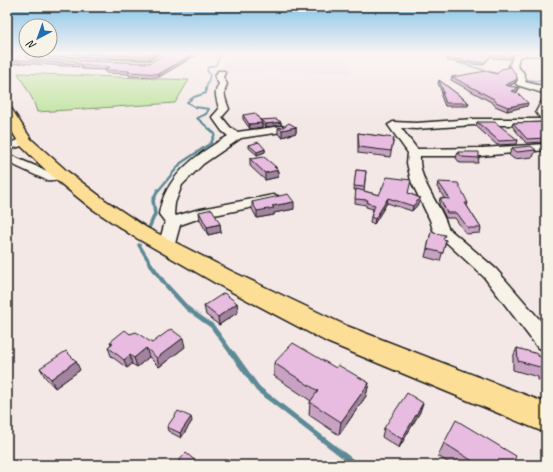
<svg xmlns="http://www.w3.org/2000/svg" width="553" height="472" font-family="Caveat,sans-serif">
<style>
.built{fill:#f0dbe5}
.green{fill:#bfe49e;stroke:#6e805d}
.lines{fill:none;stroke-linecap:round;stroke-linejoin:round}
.stream-far5{stroke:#5d8a96;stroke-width:1.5}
.stream-far4{stroke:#5d8a96;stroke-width:2}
.stream-far3{stroke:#5d8a96;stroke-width:2.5}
.stream-far2{stroke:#5d8a96;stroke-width:3.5}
.stream-far1{stroke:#5d8a96;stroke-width:4.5}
.stream{stroke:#5d8a96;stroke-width:5.5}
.minor-casing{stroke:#1c1c1c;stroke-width:3}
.major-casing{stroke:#1c1c1c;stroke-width:3}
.minor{fill:#f7f3e8;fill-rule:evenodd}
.major{fill:#fdde96;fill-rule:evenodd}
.wall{fill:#c8a2c2;stroke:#1c1c1c}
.shaded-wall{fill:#a2849e;stroke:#1c1c1c}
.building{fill:#e8bce1;stroke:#1c1c1c}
</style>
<rect width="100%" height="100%" fill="#f4e8e7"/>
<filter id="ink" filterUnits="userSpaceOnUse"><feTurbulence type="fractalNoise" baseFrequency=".025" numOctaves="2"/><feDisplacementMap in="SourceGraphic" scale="8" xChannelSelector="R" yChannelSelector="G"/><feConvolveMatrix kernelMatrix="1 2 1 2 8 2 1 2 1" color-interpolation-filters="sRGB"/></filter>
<g filter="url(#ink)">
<!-- built -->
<path class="built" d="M229,53H345L352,73L274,71L219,73Z"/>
<!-- green -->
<path class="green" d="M18,73L189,80L175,103L37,112L33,100Z"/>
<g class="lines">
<!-- stream-far5 -->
<path class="stream-far5" d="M445,53L459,63L502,75
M521,79L546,82
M206,89L210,75L207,70L208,67L216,65L221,53"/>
<!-- stream-far4 -->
<path class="stream-far4" d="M206,88V93L194,97L187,102L195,107L209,109L206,114L197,118L215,134"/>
<!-- stream-far3 -->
<path class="stream-far3" d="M158,191L181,163L211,143L215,134L213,133"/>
<!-- stream-far2 -->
<path class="stream-far2" d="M149,228L155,214L153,200L158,190
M139,245L150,263"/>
<!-- stream-far1 -->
<path class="stream-far1" d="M149,262L165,284L188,309L212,326L233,355"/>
<!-- stream -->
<path class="stream" d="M233,354L258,389L356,465"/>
<defs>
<path id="minor" d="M25,53H31L33,57L150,61L162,53H169L151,65L32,61L28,59Z
M519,53H546V56L527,55L519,57L517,66L523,72L526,80L525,82L546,87V94L517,85L516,83L518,80L515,73L509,66L514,55Z
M218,71H224L225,73L223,77L227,84C222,94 226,100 229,109L222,117L230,127L237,132L282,126L287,129L282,132L241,138L203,164L182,185L175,203L174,213L176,216L196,210L273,195L278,196L280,199L278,202L200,218L180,225L174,247L172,251L166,252L160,251L158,247L165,222L159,214C165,176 197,154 228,136L222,131L212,117L219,109C217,99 213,93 219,84L215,77Z
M546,98V125H474L416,129L401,128L417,149L481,148L546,144V150L481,156H420C418,182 441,204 448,228L496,269L546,327V350L538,348L484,277L433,230L430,220L411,181L407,163L408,153L388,125L393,122L416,123L474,119H541L536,112L543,99Z
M25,139L29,140L31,142L29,144L7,150V143Z
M7,154L52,173L61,171L66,172L67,175L66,178C59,179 53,181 46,180L7,162Z"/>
<path id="major" d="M7,107L11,108L31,139L67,171L105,200L147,228L233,272L347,326L546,403V433L327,342L217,284L133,236L91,208L55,179L20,145L7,123Z"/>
</defs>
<!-- minor casing -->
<use href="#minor" class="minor-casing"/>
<!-- major casing -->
<use href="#major" class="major-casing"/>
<!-- minor -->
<use href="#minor" class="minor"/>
<!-- major -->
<use href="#major" class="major"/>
</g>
<!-- wall -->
<path class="wall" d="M7,53L26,57L31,59L150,63L167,53L159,77L129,76V74L106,73L105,70L82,69V67L20,63L16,64L7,62Z
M32,53H160L150,59L34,56Z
M516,53L513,54L510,59L493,58V54L483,65L447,61V54Z
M452,77L516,80L515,83L509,86L519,88L518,91L515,92L528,103L527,106L507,111L495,106L493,103L451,80Z
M439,80L469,103L468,106H445L441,96L442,93L438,83Z
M243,115L260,120L281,122V125L266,127L262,124V127L250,129L243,119Z
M477,122L518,140L517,144L497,145L476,126Z
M546,122V141H545L544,142L526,143L512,126L513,123Z
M296,127V133L282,137L278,134V128Z
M358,133L394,138L390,157L358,153Z
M249,145L265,149V152L257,155L249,148Z
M512,148L536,150L533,157L514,159L509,155Z
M458,152L479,158L478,163H460L456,158Z
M250,159L276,167V169L278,170V177L265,180L250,166Z
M356,170L366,171L364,191L379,195L408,193L420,198L419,203L412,211L387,203L374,224L370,222L371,217L373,209L366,207V205L355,203L356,190H354Z
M438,182L468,203L467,206L481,228L480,233L466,234L455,218H446L439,204L440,198L445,199L437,187Z
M252,202L294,209L274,213V215L257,218L252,209Z
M199,212L220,224L221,232L208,235L200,220Z
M431,232L443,239L446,240L440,261L425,257Z
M237,303L238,312L219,325L206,315L204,306Z
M130,334L152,343L185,347L159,367L149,357L137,367L132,364L127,368L111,356L108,347L111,344L110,342Z
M517,348L538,356L546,358V382L538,380V377L513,370V357Z
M274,363L336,368L369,383L366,396L339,435L309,415L310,402L311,401L274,376Z
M40,368L80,370L55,388L45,377Z
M420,412L399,448L382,437L384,428Z
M192,421L181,438L168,431L167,427Z
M444,443L512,465H452L438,456Z"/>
<!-- shaded-wall -->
<path class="shaded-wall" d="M155,53H160L150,59L149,56Z
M195,53H200L159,77V74Z
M493,53V54L483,65L484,63Z
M18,60L20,63L16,64L15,61Z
M517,77L515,83L504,88L505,85Z
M519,88L518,91L510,95L511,91Z
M528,103L527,106L507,111L508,107Z
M281,122V125L266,127V124Z
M262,123V127L250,129L249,124Z
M296,127V133L282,137V130Z
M265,149V152L257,155V152Z
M274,167H276V171L278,170V177L265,180V173Z
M388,198L387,203L374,224L375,219Z
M420,198L419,203L412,211L413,206Z
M294,202V209L274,213V215L257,218V211L272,206Z
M220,224L221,232L208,235L207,227Z
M237,303L238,312L219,325L218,317Z
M183,338L185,347L159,367L157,358Z
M146,348L149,357L137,367L134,358Z
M130,355L132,364L127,368L124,360Z
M76,361L80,370L55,388L51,379Z
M369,383L366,396L339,435L341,422Z
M423,403L420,412L399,448L402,439Z
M191,417L192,421L181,438L180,433Z"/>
<!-- building -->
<path class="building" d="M7,53H24L26,57L31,59L150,63L167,53H195L159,74L128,72L130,71L105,70L110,67L81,65V64L18,60L15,61L7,59Z
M42,53H155L149,56Z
M463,53H493L484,63L447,58V54Z
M494,53H513L511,57L493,55Z
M511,67L517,77L516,80L505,85L519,88L511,91L518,93L528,103L508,107L496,102L494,99L452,77L486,71L497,74L501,69Z
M439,80L469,103H446L442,93H444Z
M255,113L262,123L249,124L243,115Z
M276,119L281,122L266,124L260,120Z
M477,122H495L518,140L499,141Z
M546,122V137H544L546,138L527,139L513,123Z
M289,123L296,127L282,130L278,128L283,127Z
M358,133L394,138L391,151L359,147Z
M259,142L265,149L257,152L249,145Z
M531,146L536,150L517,152L512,148Z
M458,152H479V158L462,157Z
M264,157L276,167H274L278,170L265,173L250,159Z
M356,170L366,171L364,187L354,186Z
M387,177L411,180L408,193L420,198L413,206L388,198L375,219L371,217L375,205L367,203L368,200L355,199L356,189L379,195Z
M438,182L458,183L468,203H465L481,228H468L457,213H447L440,198L450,199Z
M288,194L294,202L272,206L274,208L257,211L252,202Z
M212,209L220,224L207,227L199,212Z
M431,232L445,235L443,239L446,240L443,253L427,249Z
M224,293L237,303L218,317L204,306Z
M171,329L183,338L157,358L146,348L134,358L130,355L124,360L108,347L113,343L110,342L125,330L130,334L136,332L152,343Z
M293,343L336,368L338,365L369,383L341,422L310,402L318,391L274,363Z
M517,348L538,354V356L546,358V372L544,371L543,368L518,361Z
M66,351L76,361L51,379L40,368Z
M407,393L423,403L402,439L384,428Z
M178,411L191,417L180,433L167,427Z
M456,420L516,456L512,465H479L444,443Z
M186,453L197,462L194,465H175Z"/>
</g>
<!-- sky -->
<linearGradient id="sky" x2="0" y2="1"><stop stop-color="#81c1e8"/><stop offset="0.45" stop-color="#faf5f4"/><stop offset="1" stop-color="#faf5f4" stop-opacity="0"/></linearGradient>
<rect width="553" height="119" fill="url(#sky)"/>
<!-- margin -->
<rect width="553" height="472" fill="none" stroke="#f7f3e8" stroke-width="24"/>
<rect x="12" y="12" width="529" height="448" fill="none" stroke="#1c1c1c" stroke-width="1.5" filter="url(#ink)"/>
<!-- north arrow -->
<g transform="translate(38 38) rotate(221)"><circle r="19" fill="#f7f3e8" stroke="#9f9d96"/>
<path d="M0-3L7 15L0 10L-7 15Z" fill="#1f6fb2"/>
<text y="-6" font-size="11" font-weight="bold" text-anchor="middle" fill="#1c1c1c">N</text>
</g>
</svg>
